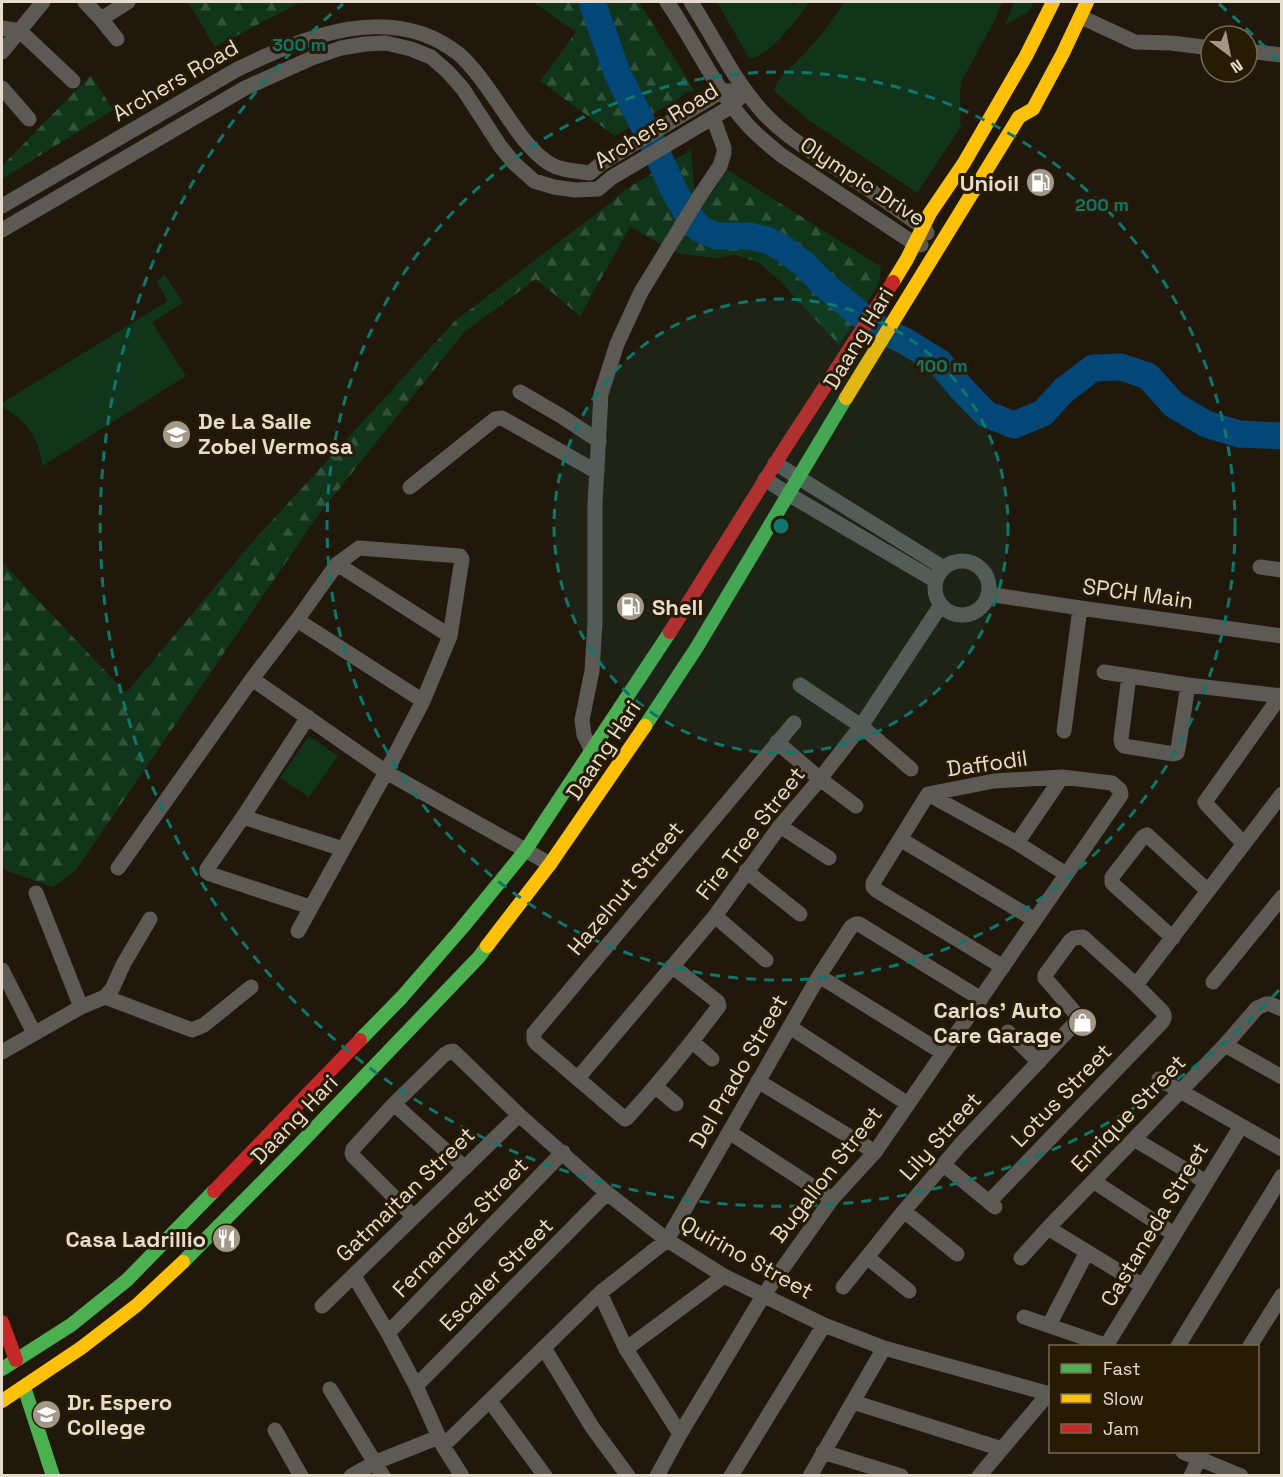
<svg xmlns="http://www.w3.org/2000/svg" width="1283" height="1477" font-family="'Space Grotesk',sans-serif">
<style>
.green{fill:#10351b}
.forest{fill:url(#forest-firs)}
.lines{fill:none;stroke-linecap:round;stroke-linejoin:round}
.river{stroke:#034678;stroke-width:27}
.street{stroke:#5d5954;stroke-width:15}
.fast{stroke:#4caf50;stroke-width:14}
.slow{stroke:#ffc107;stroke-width:14}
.jam{stroke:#c62828;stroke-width:14}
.ring{fill:none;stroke:#0f766e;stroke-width:3;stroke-dasharray:10 8}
.labels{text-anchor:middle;stroke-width:6;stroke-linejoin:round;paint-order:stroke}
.street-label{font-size:22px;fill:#e6ddcf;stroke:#281b03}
.poi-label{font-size:22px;font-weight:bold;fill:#e6ddcf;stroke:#281b03;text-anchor:end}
.centre{fill:#0f766e;stroke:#281b03;stroke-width:3}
.ring-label{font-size:18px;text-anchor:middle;font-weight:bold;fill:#0f766e;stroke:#281b03;stroke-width:6;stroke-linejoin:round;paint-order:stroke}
</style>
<defs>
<pattern id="forest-firs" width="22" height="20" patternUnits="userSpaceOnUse" patternTransform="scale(1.5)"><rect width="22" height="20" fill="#10351b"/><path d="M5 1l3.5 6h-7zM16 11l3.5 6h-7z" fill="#33523b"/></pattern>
</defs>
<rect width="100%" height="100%" fill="#20180b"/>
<!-- green -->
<path class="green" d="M717,2H789L794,5L797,2H810C798,17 770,58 749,58Z
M844,2H1002L995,20L961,82L962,83C957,95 964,110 959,123L962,125L917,193L807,119L774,91C778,76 793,66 803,55C818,39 833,21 844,2Z
M1014,2H1034L1029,11L1005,25Z
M165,275L183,303L152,322L186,376L42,466C39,437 27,421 2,407V403L168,301L156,281Z
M309,736L338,756L309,797L280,778Z"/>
<!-- forest -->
<path class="forest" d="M188,2H301L215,47Z
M537,2H639L695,91L686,92L680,98L615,136L540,81L576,32L536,4Z
M91,75L113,110L2,179V166Z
M691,150L695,194L704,200L714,190L726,169L881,267L879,283L875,290L839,345L782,283L760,263L736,255L713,258L677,253L630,227L580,316L536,279L464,332L316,518L76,870L53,887L2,869V562L126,693L249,546L455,321L609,204L626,189Z"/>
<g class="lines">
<!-- river -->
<path class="river" d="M592,2L618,75L654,146L675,193L687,213L700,229L717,236H749L767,240L784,249L805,265L823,284L862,316L879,329L903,340L939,362L962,389L986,414L1014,425L1043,413L1063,391L1093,368L1121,367L1148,376L1174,405L1206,424L1239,434L1282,436"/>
<!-- street -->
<path class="street" d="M85,2L101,19L117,39
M667,2C694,41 714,87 746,123C756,135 769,145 781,155L915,244L921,245
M691,2C714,38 732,77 760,109C781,134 810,150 836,168C866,187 894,207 923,227L927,233
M1081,17L1135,42L1171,43L1211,48
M101,19L128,2
M2,28L20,31L73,81
M1247,51L1282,55
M2,52L43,2
M2,88L29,119
M2,206L236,70C305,36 393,0 460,55C478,72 491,93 505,113C517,131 531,152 550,164C562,171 577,171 590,173L602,163L722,91H746
M2,230L245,88L312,58L341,48L365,44L386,43L411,49L431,57L448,72L463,89L500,146L514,163L534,181L554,187L575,190L598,189L611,178L732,106L746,91
M520,392L561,416L599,441
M775,463L944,568
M765,479L788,494L936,581
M410,487L495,419L502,418L597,472
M935 588a27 27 0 1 1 54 0a27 27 0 1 1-54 0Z
M337,564L450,636
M1260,567L1282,570
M988,594L1080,608L1282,636
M297,620L423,701
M1104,672L1188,685L1282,696
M1129,676L1121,739L1122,744L1124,746L1174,754L1177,753L1178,749L1188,685
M252,679L386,772L550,864
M800,685L861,726L911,769
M308,717L243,817L207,869V872L210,874L310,907
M1064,731L1080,608
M777,742L820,779L856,806
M592,751L584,735L582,720L592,671L595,623V504L601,394L617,344L641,292L699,197L720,166L724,153V148L713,117
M928,794L1017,843L1066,874
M243,817L343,849
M780,826L829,858
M900,839L1035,920
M1017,843L1062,777
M1244,844L1207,805L1205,802L1281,695
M118,868L252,679L297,620L337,564L359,548L460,556L462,559L450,636L423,701L386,772L298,931
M746,871L800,914
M36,893L81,1007
M715,916L766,960
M1173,938L1114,885L1112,883V877L1143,837L1147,835L1208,891
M672,966L718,1002L719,1006C690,1045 660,1082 627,1118L625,1119L536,1043L534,1040V1033L794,723
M2,970L34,1033
M819,976L943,1053
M1213,982L1282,897
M1136,985L1282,794
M105,997L112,989L124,963L150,919
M790,1027L908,1104
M1008,1032L1039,1062
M693,1042L712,1059
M1225,1045L1282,1077
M2,1052L81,1007L105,997L192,1030L204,1025L251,987
M578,1078L715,916L780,826L820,779L861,726L941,605
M1159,1079L1282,1149
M758,1081L875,1152
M656,1087L676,1104
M394,1104L465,1168
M729,1132L832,1199
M1134,1139L1206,1182
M944,1165L995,1207
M1093,1181L1174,1234
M904,1211L957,1254
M414,1217L353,1156L352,1153L353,1149L394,1104L444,1055L449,1052L453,1051L519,1115L607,1193L667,1240L724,1276L824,1325L884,1348L1050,1394
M1048,1228L1143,1286
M867,1257L909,1291
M1021,1258L1048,1228L1225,1045L1257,1008L1266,1004H1270L1282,1009
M354,1276L388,1333L416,1386L443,1446L462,1476
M843,1287L904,1211L960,1145L1077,1021L1078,1019L1076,1014L1045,978V975L1070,941L1074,938L1083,937L1136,985L1162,1011C1165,1015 1165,1018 1162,1022L989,1202
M600,1293L626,1349L680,1434
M322,1306L519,1115
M1024,1317L1108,1346
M1049,1325L1087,1252
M388,1333L563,1152
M1106,1346L1241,1126
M1178,1346L1282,1176
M1250,1346L1282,1295
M544,1348L592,1427L628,1476
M626,1349L724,1276
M416,1386L607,1193
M330,1389L383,1476
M490,1401L545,1476
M853,1402L1002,1449
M275,1430L301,1476
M443,1446L600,1293L667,1240L819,976L851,927L856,924H859L981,999
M823,1452L901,1476
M1183,1452L1241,1476
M351,1476L376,1462L439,1437
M657,1476L680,1434L763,1296L832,1199L875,1152L1121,795L1120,790L1112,783L1062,777L994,781L928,794L873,883V887L876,890L1003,967
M731,1476L824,1325
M810,1476L884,1348
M979,1476L1049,1393
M1191,1476L1202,1452"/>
<!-- fast -->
<path class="fast" d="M645,726L697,647L846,398
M360,1040L402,997L462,928L525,851L670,632
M183,1262L294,1150L479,957L487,946
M2,1369L71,1325L127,1280L214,1191
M24,1387L53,1476"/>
<!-- slow -->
<path class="slow" d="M893,282L907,259L930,213L964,163L1026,56L1053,2
M846,398L1019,117L1033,109L1063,53L1087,2
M487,946L550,864L645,726
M2,1401L81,1348L137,1305L183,1262"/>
<!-- jam -->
<path class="jam" d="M670,632L783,451L893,282
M214,1191L360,1040
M2,1322L16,1360"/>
</g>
<!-- distance rings -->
<circle cx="781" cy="526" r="227" fill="#0f766e" fill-opacity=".12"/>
<g class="ring">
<circle cx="781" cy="526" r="227"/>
<circle cx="781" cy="526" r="454"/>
<path d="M1279 990A681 681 0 1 1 343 4M1219 4A681 681 0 0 1 1279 62"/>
</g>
<!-- icons -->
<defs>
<symbol id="fuel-disc" viewBox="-11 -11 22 22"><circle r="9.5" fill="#a1988a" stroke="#281b03"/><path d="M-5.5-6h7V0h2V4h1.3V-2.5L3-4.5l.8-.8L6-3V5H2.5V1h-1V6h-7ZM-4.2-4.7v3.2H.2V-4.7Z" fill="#fff"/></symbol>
<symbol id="school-disc" viewBox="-11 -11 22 22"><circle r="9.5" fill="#a1988a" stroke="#281b03"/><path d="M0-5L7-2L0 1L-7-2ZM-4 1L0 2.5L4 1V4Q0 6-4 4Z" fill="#fff"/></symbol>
<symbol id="shop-disc" viewBox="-11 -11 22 22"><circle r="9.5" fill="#a1988a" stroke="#281b03"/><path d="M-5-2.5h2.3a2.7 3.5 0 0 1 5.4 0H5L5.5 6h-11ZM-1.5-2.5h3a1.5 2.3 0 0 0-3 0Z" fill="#fff"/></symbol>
<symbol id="restaurant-disc" viewBox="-11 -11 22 22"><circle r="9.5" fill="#a1988a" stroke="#281b03"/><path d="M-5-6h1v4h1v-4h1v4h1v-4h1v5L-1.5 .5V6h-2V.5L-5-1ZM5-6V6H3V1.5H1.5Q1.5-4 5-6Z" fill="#fff"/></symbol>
<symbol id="university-disc" viewBox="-11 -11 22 22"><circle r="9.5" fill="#a1988a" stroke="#281b03"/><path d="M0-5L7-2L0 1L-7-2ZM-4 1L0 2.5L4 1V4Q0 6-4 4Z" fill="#fff"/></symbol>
</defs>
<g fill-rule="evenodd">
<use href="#fuel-disc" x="1024" y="166" width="33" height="33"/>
<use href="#school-disc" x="160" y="418" width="33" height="33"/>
<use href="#fuel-disc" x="614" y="590" width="33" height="33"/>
<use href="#shop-disc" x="1066" y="1006" width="33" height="33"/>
<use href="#restaurant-disc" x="210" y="1222" width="33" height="33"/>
<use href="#university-disc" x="30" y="1398" width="33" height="33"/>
</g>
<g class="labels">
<!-- street labels -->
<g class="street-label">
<text transform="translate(175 80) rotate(-30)" y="8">Archers Road</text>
<text transform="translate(656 125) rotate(-32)" y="8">Archers Road</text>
<text transform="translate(863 181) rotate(33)" y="8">Olympic Drive</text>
<text transform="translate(858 338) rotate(-59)" y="8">Daang Hari</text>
<text transform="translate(1138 593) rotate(8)" y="8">SPCH Main</text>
<text transform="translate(603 750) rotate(-56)" y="8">Daang Hari</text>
<text transform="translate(987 763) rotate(-8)" y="8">Daffodil</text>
<text transform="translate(750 833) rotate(-52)" y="8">Fire Tree Street</text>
<text transform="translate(625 888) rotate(-50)" y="8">Hazelnut Street</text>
<text transform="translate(738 1071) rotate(-60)" y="8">Del Prado Street</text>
<text transform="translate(1061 1095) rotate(-46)" y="8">Lotus Street</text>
<text transform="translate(1128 1113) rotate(-46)" y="8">Enrique Street</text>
<text transform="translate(294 1119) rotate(-46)" y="8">Daang Hari</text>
<text transform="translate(940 1136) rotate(-48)" y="8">Lily Street</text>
<text transform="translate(826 1174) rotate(-52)" y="8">Bugallon Street</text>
<text transform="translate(405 1194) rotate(-44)" y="8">Gatmaitan Street</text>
<text transform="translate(1154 1224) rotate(-59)" y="8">Castaneda Street</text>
<text transform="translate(460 1227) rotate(-46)" y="8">Fernandez Street</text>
<text transform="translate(747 1257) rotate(29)" y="8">Quirino Street</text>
<text transform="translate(496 1274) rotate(-45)" y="8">Escaler Street</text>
</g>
<!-- poi labels -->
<g class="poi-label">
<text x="1019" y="191">Unioil</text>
<text x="198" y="429" text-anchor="start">De La Salle<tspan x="198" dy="25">Zobel Vermosa</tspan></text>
<text x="652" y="615" text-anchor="start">Shell</text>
<text x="1062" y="1018">Carlos' Auto<tspan x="1062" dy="25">Care Garage</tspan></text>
<text x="206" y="1247">Casa Ladrillio</text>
<text x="67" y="1410" text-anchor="start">Dr. Espero<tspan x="67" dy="25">College</tspan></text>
</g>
</g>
<circle cx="781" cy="526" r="9" class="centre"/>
<g class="ring-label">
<text x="299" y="51">300 m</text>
<text x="1102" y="211">200 m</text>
<text x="942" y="372">100 m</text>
</g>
<!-- border -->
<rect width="1283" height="1477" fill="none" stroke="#e6ddcf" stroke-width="6"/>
<!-- legend -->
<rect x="1049" y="1345" width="210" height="108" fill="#281b03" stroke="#746955" stroke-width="1.5"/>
<rect x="1061" y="1364" width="30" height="9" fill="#4caf50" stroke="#746955" stroke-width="1.5"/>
<text x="1103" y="1375" font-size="18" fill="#e6ddcf">Fast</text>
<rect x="1061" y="1394" width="30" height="9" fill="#ffc107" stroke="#746955" stroke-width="1.5"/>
<text x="1103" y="1405" font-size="18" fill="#e6ddcf">Slow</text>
<rect x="1061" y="1424" width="30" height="9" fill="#c62828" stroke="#746955" stroke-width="1.5"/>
<text x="1103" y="1435" font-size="18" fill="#e6ddcf">Jam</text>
<!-- north arrow -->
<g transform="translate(1229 54) rotate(148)"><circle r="28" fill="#281b03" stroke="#746955" stroke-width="1.5"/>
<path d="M0-4.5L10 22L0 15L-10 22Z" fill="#a1988a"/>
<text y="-9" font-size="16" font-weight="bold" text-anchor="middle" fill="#e6ddcf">N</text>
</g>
</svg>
